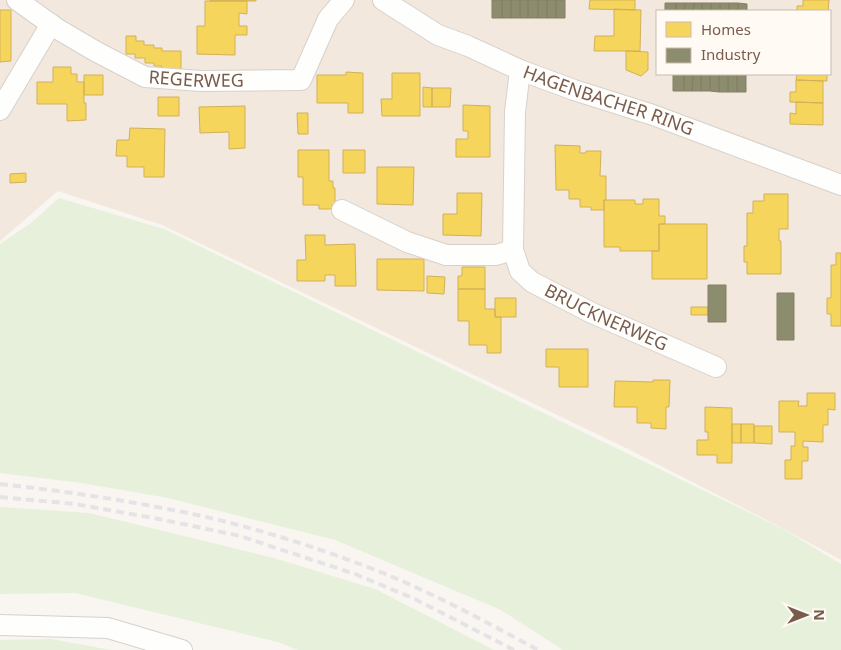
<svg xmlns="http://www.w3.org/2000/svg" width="841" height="650" font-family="'Noto Sans',sans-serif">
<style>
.residential{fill:#f2e8de;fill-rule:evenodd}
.green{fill:#e7f0db}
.homes{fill:#f6d55c;stroke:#d1b158}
.industry{fill:#8c8c6e;stroke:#877e64}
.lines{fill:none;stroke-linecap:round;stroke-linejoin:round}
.minor-casing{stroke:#d7d1cb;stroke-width:22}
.minor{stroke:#fefefd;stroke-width:20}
.rail{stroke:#e6e3e7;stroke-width:4;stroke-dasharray:8 5;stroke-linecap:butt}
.labels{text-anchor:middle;stroke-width:5;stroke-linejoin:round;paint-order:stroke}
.street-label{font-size:18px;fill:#7a5c4d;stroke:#fffaf3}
</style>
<rect width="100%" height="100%" fill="#f9f5f0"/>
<!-- residential -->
<path class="residential" d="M0,0H841V560L784,529L626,448L162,225L58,191L0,241ZM657,11H830V74H657Z"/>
<!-- green -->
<path class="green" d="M59,198L164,229L783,529L841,564V650H563L501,610L335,540L168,498L82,483L0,473V244L31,223Z
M0,507L89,513L274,558L375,589L494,650H298L278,642L75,593L0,594Z
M51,639L111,650H0V640Z"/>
<!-- homes -->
<path class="homes" d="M210,0H256V1H210Z
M590,0H635V10L589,9Z
M803,0H829L828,11H797V6H803Z
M205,1H247V14L239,13V26H247V35H235V55L197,54V26H205Z
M614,9L641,10L640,51H594L595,36H614Z
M0,10H11V61L0,62Z
M126,36H136V41H144V45H154V48H162V51H181V70H162V66H154V63H145V58H135V54H126Z
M626,51L648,52V70L641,76L626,70Z
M53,67H71V74H77V82H84V103H86V120L67,121V104H37V82H53Z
M346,72L363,73V113H348V103H317V75H346Z
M392,73H420V116H382L381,99H392Z
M797,74H827V81L796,80Z
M84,75H103V95H84Z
M796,80L823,81V103L790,102V92H796Z
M423,87L432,88V107H423Z
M432,88H451L450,107H432Z
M158,97H179V116H158Z
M796,102L823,103V125L790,124V113L796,114Z
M463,105L490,106V157H456V139H468V131H463Z
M245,106V148L229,149V132L200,133L199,107Z
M297,113H308V134H298Z
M130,128L165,129L164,177H144V167H127V156H116L117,140H129Z
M555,145L580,146V153H586V151H601L600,176H606V200H604V210H591V207H580V199H569V190H556Z
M298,150H329V181H333V188H335V205H332V209H319V205H303V177H298Z
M343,150H365V173H343Z
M377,167H414L413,205L377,204Z
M26,173V182L10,183V174Z
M457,193H482L481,236L443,235V214H457Z
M764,194H788V229H779V241H781V274H747V262H744V246H747V213H753V201H764Z
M643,199H659V216H665V224H659V251H620V247H604V200H635V204H643Z
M659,224H707V279H652V251H659Z
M305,235H325V245L355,244L356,286H335V275H325V281H297V260H306Z
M836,253H841V326H831V314H827V298H831V265H836Z
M377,259H424V291L377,290Z
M462,267H485V289H458V276H462Z
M427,276L445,277L444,294L427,293Z
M458,289H485V309H495V317H501V353H487V345H469V321H458Z
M495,298H516V317H495Z
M691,307H708V315H691Z
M546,349H588V387H559V367H546Z
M653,380H670L669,407H666V429L651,428V423H637V407H614L615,381L653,382Z
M807,393H835V410L828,409V425H823V442L803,441V447H808V461H802V479H785V460H791V446H795V432H779V401H799L798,406H807Z
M705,407L732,408V463H717V455H697V440H708V432H705Z
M732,424H741V443H732Z
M741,424H754V443H741Z
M754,426H772V444L754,443Z"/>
<!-- industry -->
<path class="industry" d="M492,0H502V18H492Z
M502,0H511V18H502Z
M511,0H520V18H511Z
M520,0H528V18H520Z
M528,0H538V18H528Z
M538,0H547V18H538Z
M547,0H556V18H547Z
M556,0H565V18H556Z
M665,3H676V11H665Z
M676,3H685L684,11H676Z
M685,3H694L693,11H684Z
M694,3H702V11H693Z
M702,3H711V11H702Z
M711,3H720V11H711Z
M720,3H729V11H720Z
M729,3H738V11H729Z
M738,3L747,4V11H738Z
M673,74H684V91H673Z
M684,74H693L692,91H684Z
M693,74H701V91H692Z
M701,74H710V91H701Z
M710,74H719V92L710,91Z
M719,74H728V92H719Z
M728,74H737V92H728Z
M737,74H746V92H737Z
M708,285H726V322H708Z
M777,293H794V340H777Z"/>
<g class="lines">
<defs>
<g id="minor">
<path id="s1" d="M17,0L56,28L95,51L145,77L201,81L301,80L328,19L344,0"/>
<path id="s2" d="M383,0L438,35L468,46L520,70L574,90L653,115L841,185"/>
<path id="s3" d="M520,70L515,112L513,250L520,271L532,282L592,313L716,367"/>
<path d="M0,110L51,24"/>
<path d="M342,210L407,242L446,255H496L513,250"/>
<path d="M0,625L108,628L182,650"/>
</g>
</defs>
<!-- minor casing -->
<use href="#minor" class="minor-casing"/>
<!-- minor -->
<use href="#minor" class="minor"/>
<!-- rail -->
<path class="rail" d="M0,484C53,490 105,497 157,507C225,519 293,539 357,563C420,586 479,618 538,650
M0,497L75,504L159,519L240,536L355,574L415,599L514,650"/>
</g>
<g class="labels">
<!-- street labels -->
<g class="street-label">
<text dy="6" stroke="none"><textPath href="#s1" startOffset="201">REGERWEG</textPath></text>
<text dy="6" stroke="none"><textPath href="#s2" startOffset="248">HAGENBACHER RING</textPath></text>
<text dy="6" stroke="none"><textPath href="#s3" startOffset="301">BRUCKNERWEG</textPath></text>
</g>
</g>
<!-- legend -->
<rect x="656" y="10" width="175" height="65" fill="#fffaf3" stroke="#cabbb1"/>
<rect x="666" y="22" width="25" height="15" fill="#f6d55c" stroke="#cabbb1"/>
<text x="701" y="35" font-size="15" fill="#7a5c4d">Homes</text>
<rect x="666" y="48" width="25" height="15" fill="#8c8c6e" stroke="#cabbb1"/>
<text x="701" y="60" font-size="15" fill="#7a5c4d">Industry</text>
<!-- north arrow -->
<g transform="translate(806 615) rotate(90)" stroke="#fffaf3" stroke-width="4" paint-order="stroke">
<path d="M0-4L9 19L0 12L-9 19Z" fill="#7a5c4d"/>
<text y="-8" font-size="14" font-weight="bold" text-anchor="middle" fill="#7a5c4d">N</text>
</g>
</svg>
